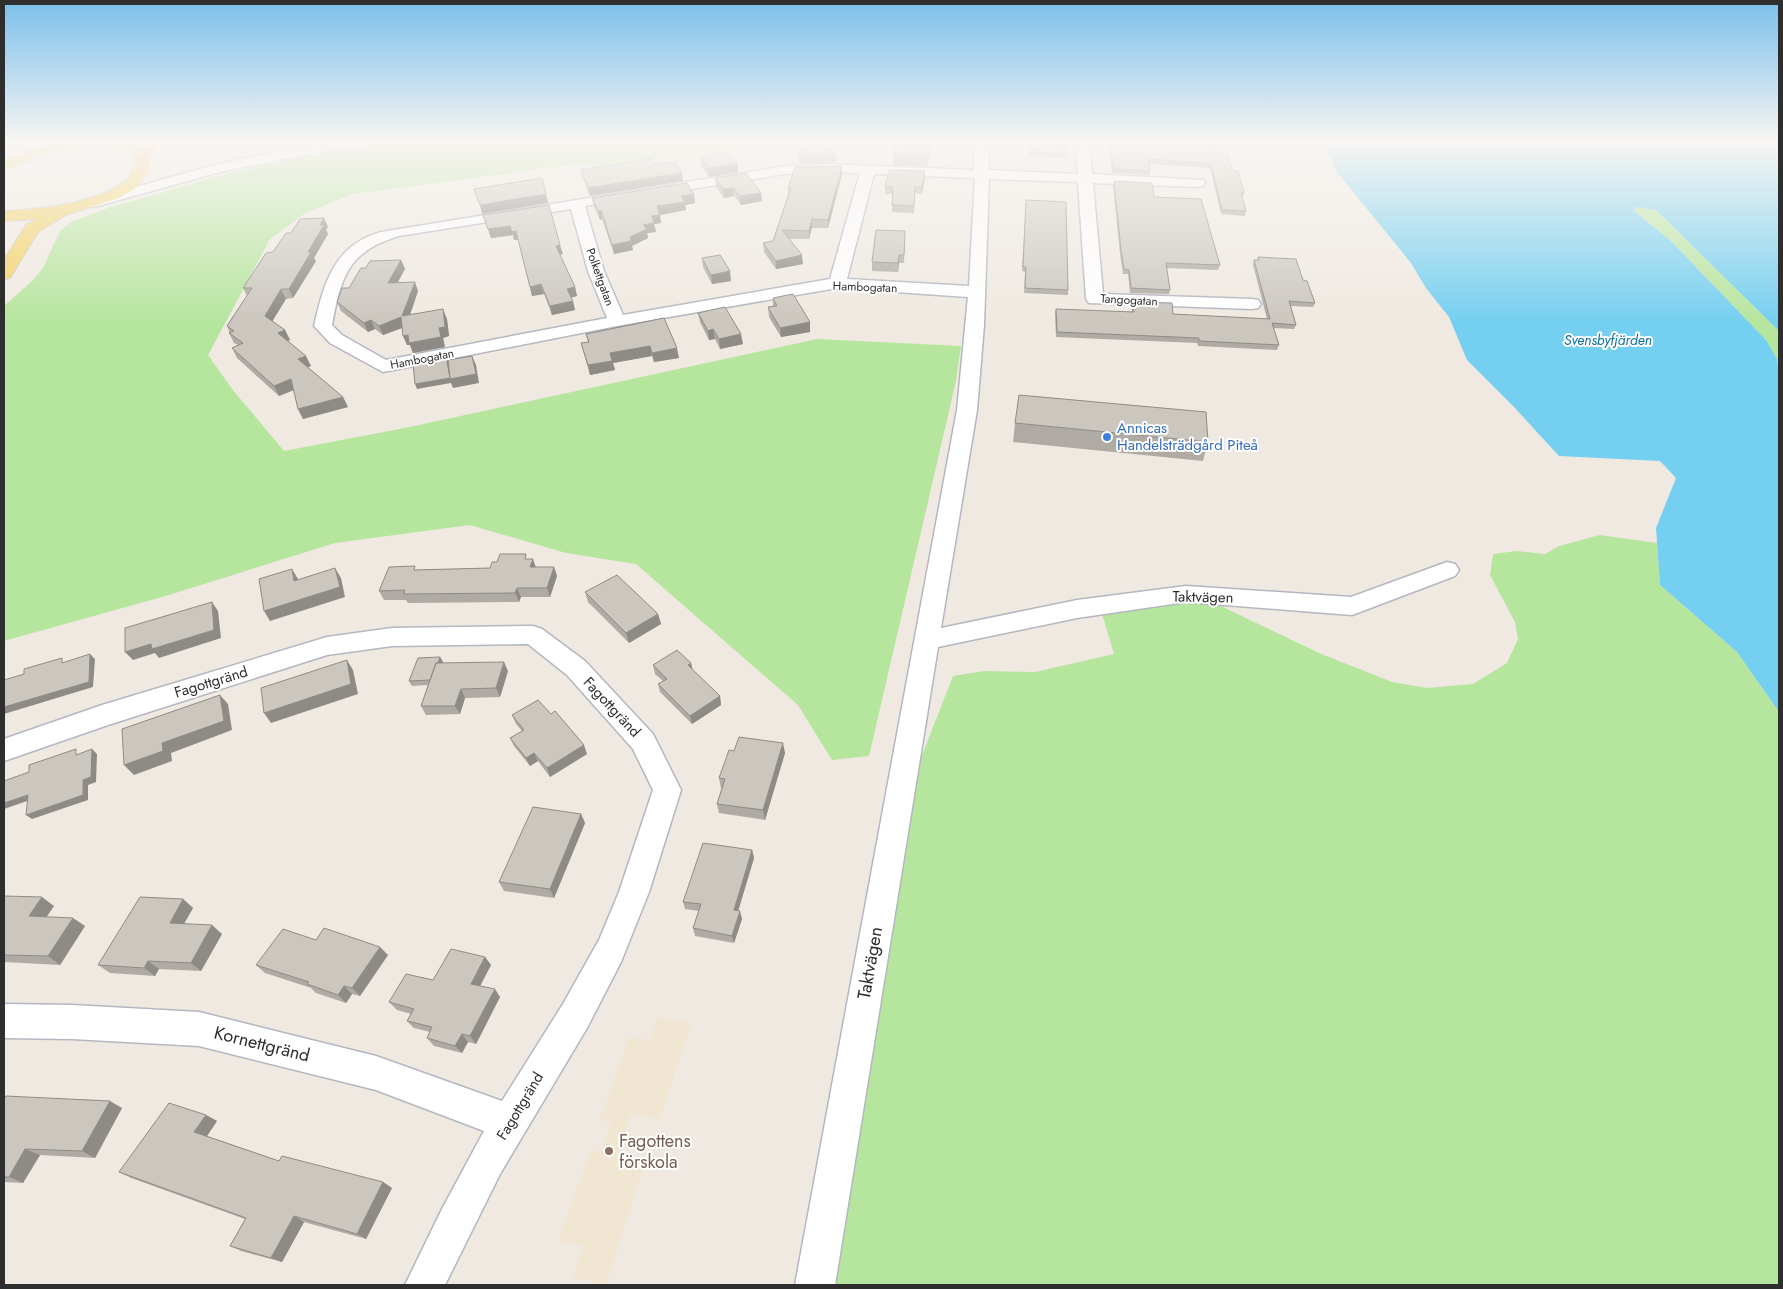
<svg xmlns="http://www.w3.org/2000/svg" width="1783" height="1289" font-family="Jost,sans-serif">
<style>
.education{fill:#f0e6d1}
.green{fill:#b6e59e}
.water{fill:#75cff0}
.lines{fill:none;stroke-linecap:round;stroke-linejoin:round}
.minor-casing{stroke:#b4b7c1;stroke-width:3}
.major-casing{stroke:#c9c9c9;stroke-width:2}
.highway-casing{stroke:#c9c9c9;stroke-width:2}
.minor{fill:#fff;fill-rule:evenodd}
.major{fill:#f2d163;fill-rule:evenodd}
.highway{fill:#ffa35c;fill-rule:evenodd}
.wall{fill:#afaba4}
.shaded-wall{fill:#8e8b86}
.building{fill:#cbc7bf;stroke:#8e8b86}
.shop-dot{fill:#3f7fe0;stroke:#fff;stroke-width:2}
.education-dot{fill:#8d6e63;stroke:#fff;stroke-width:2}
.labels{text-anchor:middle;stroke-width:4;stroke-linejoin:round;paint-order:stroke}
.far-street-label{font-size:12px;fill:#2e2e2e;stroke:#fff}
.far-water-label{font-size:14px;font-style:italic;fill:#0d6fa3;stroke:#fff}
.shop-label{font-size:15px;fill:#366cbe;stroke:#fff;text-anchor:start}
.street-label{font-size:15px;fill:#2e2e2e;stroke:#fff}
.near-street-label{font-size:18px;fill:#2e2e2e;stroke:#fff}
.near-education-label{font-size:18px;fill:#785e54;stroke:#fff;text-anchor:start}
</style>
<rect width="100%" height="100%" fill="#efe9e1"/>
<!-- education -->
<path class="education" d="M658,1017L691,1023L660,1119L631,1113L616,1157L645,1163L606,1285L573,1277L583,1246L558,1241L591,1150L601,1152L611,1122L600,1120L629,1037L650,1040Z"/>
<!-- green -->
<path class="green" d="M385,142H763L711,154L676,155L623,165L600,168L579,164L353,194L307,212L270,239L208,355L232,389L284,451L405,428L817,339L961,346L956,381L869,756L832,760L798,705L636,564L566,553L470,525L335,543L169,595L4,641V306L33,280L43,268L60,231L71,222L111,207L234,172L324,152L360,148L368,144Z
M1636,207L1656,210L1779,331V372L1777,359L1766,340L1671,241L1634,211Z
M1600,535L1657,543L1660,585L1737,652L1779,712V1285H826L880,890L921,758L953,676L984,671L1035,672L1114,654L1100,607L1198,595L1319,653L1392,682L1427,688L1473,684L1507,663L1518,639L1515,622L1490,575L1493,554L1517,551L1545,554L1559,546Z"/>
<!-- water -->
<path class="water" d="M1323,142H1779V331L1656,210L1636,207L1634,211L1671,241L1766,340L1777,359L1779,372V712L1737,652L1660,585L1656,528L1676,478L1660,461L1559,456L1514,407L1467,360L1449,317L1426,288L1411,263L1337,172Z"/>
<g class="lines">
<defs>
<path id="minor" d="M330,142H357L350,146L220,172L94,207L87,203L89,200L218,164Z
M974,142H988L989,170L1078,174L1075,142H1089L1092,174L1203,180L1205,183L1203,186L1198,187L1093,183L1103,294L1252,299L1258,300L1261,304L1258,308L1252,309L1089,303L1086,299L1078,182L989,179L984,325L977,410L941,628L1077,600L1186,586L1351,597L1447,562L1455,564L1459,570L1455,576L1352,615L1186,602L1077,618L938,647L835,1285H795L957,410L968,297L837,288L617,326L383,372L330,343L314,326C324,283 334,245 381,232L786,166L830,164L974,170ZM830,172L860,173L830,279L623,315L604,271L585,206L786,174ZM874,174L975,178L969,286L847,279ZM571,209L588,271L607,318L386,360L342,335L332,325C341,277 348,251 399,236Z
M533,626L542,629L585,661L653,734L681,790L649,892L621,962L587,1028L500,1174L445,1285H405L442,1209L484,1131L376,1090L199,1046L72,1039L4,1038V1004L72,1005L199,1012L376,1056L502,1101L563,1004L599,940L619,892L653,790L633,749L567,675L528,644L392,646L327,655L108,725L4,761V739L102,705L327,637L392,628Z"/>
<path id="major" d="M63,142H99L92,146L48,153L4,170V160L40,146Z
M106,142L138,144L150,153L149,170L137,187L119,198L66,215L38,232L10,278L4,279V260L26,225L37,219L4,221V211C34,210 119,202 133,170C135,166 134,159 134,155L128,150L108,145Z"/>
<path id="highway" d="M144,142H158L148,161L143,163L135,158Z"/>
</defs>
<!-- minor casing -->
<use href="#minor" class="minor-casing"/>
<!-- major casing -->
<use href="#major" class="major-casing"/>
<!-- highway casing -->
<use href="#highway" class="highway-casing"/>
<!-- minor -->
<use href="#minor" class="minor"/>
<!-- major -->
<use href="#major" class="major"/>
<!-- highway -->
<use href="#highway" class="highway"/>
</g>
<!-- wall -->
<path class="wall" d="M1027,142H1063L1068,153L1067,158L1028,156L1029,147Z
M1109,142H1213L1220,154L1232,170L1244,193L1243,198L1242,197L1246,211L1245,216L1221,214L1210,168L1149,164L1150,171L1149,175L1112,173Z
M930,153L927,166L893,165V156Z
M836,154V162L800,164L799,155Z
M700,157L737,163L738,172L709,177L701,166Z
M654,164L682,173L683,181L590,196L583,177L581,170Z
M842,174L828,228H812L809,239H789L803,264L776,269L764,252L763,243L773,241L788,195V188Z
M715,178L761,193L762,201L741,205L734,196L724,198L716,187Z
M925,178L922,194L915,193L914,213L892,212L893,194H885V187Z
M1114,181L1154,197L1220,265L1218,270L1166,268L1170,290L1169,294L1130,293L1128,274H1123L1120,254L1113,186Z
M592,198L695,203L685,205L686,210L660,215L661,223L654,224L656,232L647,233L648,238L632,246L633,250L614,254L602,219L600,220L594,206Z
M1026,200L1068,290V295L1024,293L1025,272L1022,271Z
M483,215L563,254L560,255L575,287L577,296L571,297L575,310L552,315L544,294L532,296L518,240H514L513,235L491,238Z
M324,218L328,227L326,230L328,234L314,258L316,261L293,298L286,299L272,321L285,330L290,340L287,341L311,366L307,367L343,397L348,407L303,419L298,409L294,390L279,396L237,358L232,348L238,345L234,343L229,333H230L227,326L247,296L243,288L273,252L291,233Z
M905,239L904,263H899L898,272L872,271V262Z
M1258,257L1303,280L1315,303L1313,307L1291,306L1296,325L1294,329L1273,328L1279,345L1277,350L1198,346L1197,343L1056,337L1055,313L1056,309L1132,312V306L1133,302L1173,314L1267,319L1253,265L1254,260H1258Z
M702,258L731,281L712,284L703,267Z
M401,260L405,269L397,283L418,291L410,315L447,319L449,336L443,338L445,347L413,353L410,345H407L402,328L383,335L375,329L368,332L341,311L337,302L366,268Z
M773,298L810,322V332L781,337L769,317L768,307L773,306Z
M698,313L743,344L720,349L715,339L709,340L700,322Z
M664,318L679,358L654,362L652,356L613,363L615,370L590,375L581,343L588,342L586,334Z
M1015,423L1208,442L1203,461L1013,442Z
M528,559L536,567H554L557,576L550,597H521L519,602L408,603L406,600H384L379,591L417,570L490,568L497,562Z
M585,592L658,614L661,624L629,643L588,602Z
M440,657L443,662L442,663L508,671L500,697L465,698L460,714L426,715L421,706L428,685L412,686L409,681Z
M691,663L693,671L720,696L721,705L692,724L660,692L658,684L663,681L655,674L653,665Z
M512,715L587,754L550,777L538,761L530,766L514,746L510,738L522,731L516,724Z
M734,751L785,753L765,820L719,813L717,804L722,788H721L719,778Z
M581,814L585,823L554,898L504,891L499,882Z
M752,850L754,858L738,911L742,919L734,943L695,936L693,928L699,911L685,909L683,902Z
M4,896L54,906L46,917L85,926L60,965L4,962Z
M183,899L193,908L184,923L222,934L201,971L159,969L155,976L110,973L98,965Z
M316,940L388,955L360,996L352,994L346,1003L316,993L311,988L265,973L256,965Z
M485,957L491,965L480,986L500,997L476,1044L468,1042L462,1053L434,1046L427,1038L430,1032L414,1028L407,1021L411,1014L397,1010L389,1002L433,980Z
M4,1099L122,1108L95,1158L40,1155L23,1183L4,1182Z
M206,1115L217,1121L207,1136L279,1161L383,1182L392,1188L366,1239L304,1222L282,1262L241,1251L230,1246L245,1219L131,1178L119,1172Z"/>
<!-- shaded-wall -->
<path class="shaded-wall" d="M930,145V153L927,166L928,158Z
M737,163L738,172L709,177L708,168Z
M842,166V174L828,228V220Z
M925,171V178L922,194V187Z
M682,173L683,181L590,196L588,188Z
M733,188L734,196L724,198L723,189Z
M761,193L762,201L741,205L740,196Z
M546,194L548,203L482,214L480,205Z
M694,194L695,203L685,205L686,210L660,215L661,223L654,224L656,232L647,233L648,238L632,246L633,250L614,254L612,245L630,237L652,216L657,206L681,196Z
M601,210L602,219L600,220L598,211Z
M324,218L328,227L326,230L328,234L314,258L316,261L293,298L289,289L308,252L320,225Z
M812,219V228L809,239V231Z
M510,226L516,231L518,240H514L513,235L491,238L488,229Z
M560,245L563,254L558,255L556,246Z
M802,255L803,264L776,269V261Z
M899,255V263L898,272V263Z
M401,260L405,269L392,293L388,283Z
M730,271L731,281L712,284L711,275Z
M415,282L418,291L406,326L402,316Z
M541,284L544,294L532,296L530,287Z
M575,287L577,296L570,298L567,289Z
M281,289L286,299L270,325L265,316Z
M573,301L575,310L552,315L550,306Z
M443,309L447,319L449,336L443,338L445,347L413,353L410,345H407L403,336L439,328Z
M401,317L405,327L383,335L379,326Z
M371,320L375,329L368,332L364,323Z
M810,322V332L781,337L780,328Z
M713,329L715,339L709,340L708,331Z
M285,330L290,340L283,343L278,333Z
M741,334L743,344L720,349L719,339Z
M650,346L652,356L613,363L615,370L590,375L588,365L610,353Z
M677,348L679,358L654,362L652,353Z
M306,356L311,366L303,369L298,359Z
M446,356L448,361L472,356L476,365L479,383L453,388L451,383L417,389L415,384Z
M291,379L296,389L279,396L274,386Z
M343,397L348,407L303,419L298,409Z
M533,559L536,568L530,567Z
M554,567L557,576L550,597L547,588Z
M335,568L341,578L345,597L270,621L264,611Z
M292,569L298,579L300,591L294,581Z
M517,588L521,597L519,602L515,593Z
M212,602L218,611L221,638L159,658L155,653L133,660L125,652Z
M658,614L661,624L629,643L626,633Z
M90,654L95,659L93,687L4,714V707Z
M440,657L443,662L434,685L431,680Z
M347,660L353,670L358,694L271,723L264,713Z
M504,662L508,671L500,697L496,688Z
M691,663L693,672L688,665Z
M461,689L465,698L460,714L455,706Z
M220,695L228,704L232,730L171,753L172,761L134,775L124,765L162,743Z
M720,696L721,705L692,724L690,716Z
M783,743L785,753L765,820L763,810Z
M584,745L587,754L550,777L547,768Z
M92,749L97,754L96,782L88,785V800L32,819L26,815L83,780Z
M534,753L538,761L530,766L526,758Z
M28,795L33,799L4,809V803Z
M581,814L585,823L554,898L550,889Z
M752,850L754,858L736,918L734,910Z
M42,897L54,906L41,925L29,916Z
M183,899L193,908L180,931L170,923Z
M740,911L742,919L734,943L732,936Z
M73,918L85,926L60,965L48,956Z
M212,925L222,934L201,971L191,963Z
M380,947L388,955L360,996L352,988Z
M485,957L491,965L477,992L471,984Z
M148,961L159,969L155,976L144,968Z
M344,986L352,994L346,1003L338,995Z
M495,989L500,997L476,1044L470,1036Z
M462,1034L468,1042L462,1053L455,1046Z
M110,1101L122,1108L95,1158L82,1151Z
M206,1115L217,1121L205,1139L194,1132Z
M25,1149L40,1155L23,1183L9,1177Z
M383,1182L392,1188L366,1239L357,1234Z
M294,1216L304,1222L282,1262L271,1258Z"/>
<!-- building -->
<path class="building" d="M804,142H825L836,154L799,155Z
M1029,142H1063L1068,153L1029,152Z
M1110,142H1213L1220,154L1228,155L1232,170L1238,171L1244,193H1241L1246,211L1222,210L1211,164L1148,159L1150,171L1113,169Z
M896,143L930,145L928,158L893,156Z
M728,152L737,163L708,168L700,157Z
M651,159L654,164L675,162L682,173L588,188L581,170Z
M842,166L828,220L812,219L809,231L782,230L802,255L776,261L763,243L773,241L791,188H788L795,167Z
M889,170L925,171L922,187H915L914,206L892,205L893,187H885Z
M746,173L761,193L740,196L733,188L723,189L715,178Z
M542,178L546,194L480,205L474,189Z
M1114,181L1152,183L1154,197L1201,199L1220,265L1166,263L1170,290L1131,288L1129,270L1124,269L1121,250Z
M687,183L694,194L681,196L685,202L657,206L660,215L652,216L654,223L643,225L647,229L630,237L631,241L612,245L601,210L598,211L592,198Z
M1026,200L1066,202L1068,290L1025,288L1026,267H1023Z
M549,205L560,245L556,246L575,287L567,289L573,301L550,306L541,284L530,287L516,231L512,232L510,226L488,229L483,215Z
M324,218L320,225H324L308,252H311L289,289H281L265,316L285,330L278,333L306,356L298,359L343,397L298,409L291,379L274,386L232,348L243,343L229,333L234,331L227,326L252,288H243L266,253L273,252L286,233H291L300,219Z
M876,230L905,231L904,255H899L898,263L872,262Z
M720,255L730,271L711,275L702,258Z
M1258,257L1296,259L1303,280L1307,281L1315,303L1289,301L1296,325L1272,323L1279,345L1199,341V338L1057,332L1056,309L1134,312L1133,302L1172,303L1173,314L1270,319L1254,260H1259Z
M401,260L388,283L415,282L402,316L443,309L445,327L439,328L441,337L409,343L408,335L403,336L401,317L379,326L371,320L364,323L337,302L342,288H349L361,268H366L370,261Z
M793,294L810,322L780,328L768,307L777,306L773,298Z
M725,307L741,334L719,339L713,329L708,331L698,313Z
M664,318L677,348L652,353L650,346L610,353L612,361L588,365L581,343L589,342L586,334Z
M446,356L450,378L415,384L413,363Z
M472,356L476,374L450,379L448,360Z
M1019,395L1206,412L1208,442L1015,423Z
M500,554H526L525,559H533L530,567H554L547,588H517L515,593L404,594L405,590L379,591L389,567L415,566L414,570L490,568L492,562H497Z
M335,568L340,587L264,611L259,579L292,569L294,581Z
M617,575L658,614L626,633L585,592Z
M212,602L214,630L152,649L151,644L125,652V628Z
M677,650L691,663L688,665L720,696L690,716L658,684L667,679L653,665Z
M90,654L89,682L4,707V680L24,674V669L62,658V663Z
M440,657L438,663H436L430,680L409,681L418,658Z
M347,660L351,684L264,713L261,688Z
M504,662L496,688L461,689L455,706H421L436,663Z
M220,695L224,721L162,743L163,751L124,765L122,729Z
M538,700L551,714L555,711L584,745L547,768L534,753L526,758L510,738L524,730L512,715Z
M739,737L783,743L763,810L717,804L725,779L719,778L729,750L734,751Z
M76,749V755L92,749L91,777L83,780V795L26,815L28,795L4,803V781L29,772V765Z
M533,807L581,814L550,889L499,882Z
M703,843L752,850L734,910L740,911L732,936L693,928L701,904L683,902Z
M4,896L42,897L29,916L73,918L48,956L4,955Z
M140,897L183,899L170,923L212,925L191,963L148,961L144,968L98,965Z
M324,928L380,947L352,988L344,986L338,995L307,984L309,982L256,965L283,929L316,940Z
M451,949L485,957L471,984L495,989L470,1036L462,1034L455,1046L427,1038L432,1027L407,1021L414,1009L389,1002L406,974L433,980Z
M6,1096L110,1101L82,1151L25,1149L9,1177H4V1099Z
M169,1103L206,1115L194,1132L279,1161L282,1156L383,1182L357,1234L294,1216L271,1258L230,1246L246,1218L119,1172Z"/>
<!-- sky -->
<linearGradient id="sky" x2="0" y2="1"><stop stop-color="#7abfeb"/><stop offset="0.44" stop-color="#f8f5f2"/><stop offset="1" stop-color="#f8f5f2" stop-opacity="0"/></linearGradient>
<rect width="1783" height="322" fill="url(#sky)"/>
<!-- markers -->
<circle class="shop-dot" cx="1107" cy="437" r="5"/>
<circle class="education-dot" cx="609" cy="1151" r="5"/>
<g class="labels">
<!-- far-street labels -->
<g class="far-street-label">
<text transform="translate(600 277) rotate(70)" y="4">Polkettgatan</text>
<text transform="translate(865 287) rotate(2)" y="4">Hambogatan</text>
<text transform="translate(1129 300) rotate(3)" y="4">Tangogatan</text>
<text transform="translate(422 359) rotate(-11)" y="4">Hambogatan</text>
</g>
<!-- far-water labels -->
<g class="far-water-label">
<text x="1608" y="345">Svensbyfjärden</text>
</g>
<!-- shop labels -->
<g class="shop-label">
<text x="1117" y="433">Annicas<tspan x="1117" dy="17">Handelsträdgård Piteå</tspan></text>
</g>
<!-- street labels -->
<g class="street-label">
<text transform="translate(1203 597) rotate(1)" y="5">Taktvägen</text>
<text transform="translate(211 682) rotate(-17)" y="5">Fagottgränd</text>
<text transform="translate(612 707) rotate(47)" y="5">Fagottgränd</text>
<text transform="translate(520 1106) rotate(-59)" y="5">Fagottgränd</text>
</g>
<!-- near-street labels -->
<g class="near-street-label">
<text transform="translate(870 963) rotate(-80)" y="6">Taktvägen</text>
<text transform="translate(262 1044) rotate(14)" y="6">Kornettgränd</text>
</g>
<!-- near-education labels -->
<g class="near-education-label">
<text x="619" y="1147">Fagottens<tspan x="619" dy="21">förskola</tspan></text>
</g>
</g>
<!-- border -->
<rect width="1783" height="1289" fill="none" stroke="#2e2e2e" stroke-width="10"/>
</svg>
